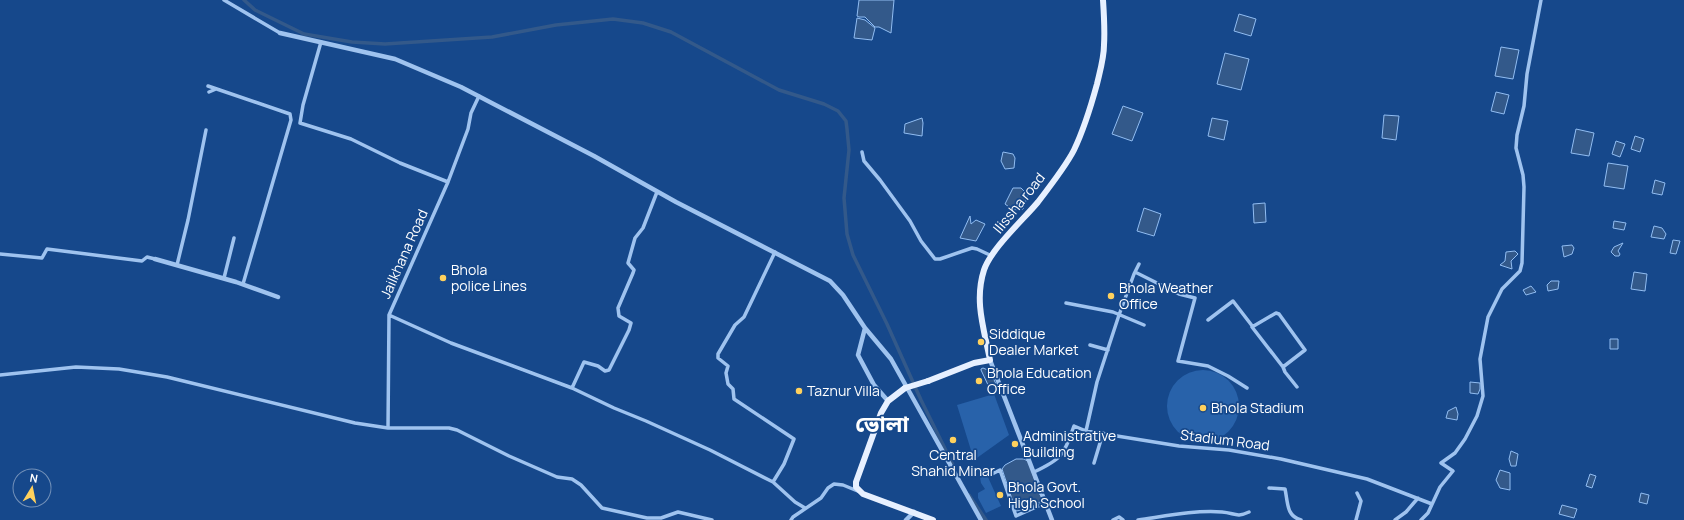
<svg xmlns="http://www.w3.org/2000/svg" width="1684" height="520" font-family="Manrope,'Noto Sans Bengali',sans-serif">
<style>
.park{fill:#2862aa}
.water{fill:#33598a;stroke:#91bdf2}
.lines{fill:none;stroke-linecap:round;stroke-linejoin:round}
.canal{stroke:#33598a;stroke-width:3.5}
.minor{stroke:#9fc3ef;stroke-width:3.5}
.tertiary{stroke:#9fc3ef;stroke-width:4.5}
.primary{stroke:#e7f0ff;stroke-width:6}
.primary-bridge{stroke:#e7f0ff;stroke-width:6}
.poi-dot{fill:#ffd15d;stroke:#16488b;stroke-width:1.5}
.labels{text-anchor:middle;stroke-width:3.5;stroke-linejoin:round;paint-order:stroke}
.street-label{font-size:14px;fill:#fff;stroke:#16488b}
.poi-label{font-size:14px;fill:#fff;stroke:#16488b;text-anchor:start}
.town-label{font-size:22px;font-weight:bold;fill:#fff;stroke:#16488b}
</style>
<rect width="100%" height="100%" fill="#16488b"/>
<!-- park -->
<path class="park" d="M1167 406a36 36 0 1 1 72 0a36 36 0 1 1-72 0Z
M994,394L1009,435L974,460L957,405Z
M987,475L1001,506L986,513L978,498V493L985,489L981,483L980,477Z"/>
<!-- water -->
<path class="water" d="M859,0H894L891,33L879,27H875L865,17H859L857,16Z
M1239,14L1256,19L1251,36L1234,31Z
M857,18L865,20L875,28L872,40L854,38Z
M1501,47L1519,50L1513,79L1495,76Z
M1225,53L1249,59L1241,90L1217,84Z
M1496,92L1509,95L1504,114L1491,111Z
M1123,106L1143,113L1132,141L1112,134Z
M1384,115L1399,116L1396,140L1382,138Z
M922,118L923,123L922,136L904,133L905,124Z
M1212,118L1228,121L1224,140L1208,136Z
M1576,129L1594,133L1589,156L1571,153Z
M1635,136L1644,139L1640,152L1631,149Z
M1616,141L1625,144L1620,157L1612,154Z
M1003,152L1013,154L1015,158L1014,168L1005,169L1001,161Z
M1608,163L1628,166L1624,189L1604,186Z
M1655,180L1665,183L1662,195L1652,193Z
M1013,188H1021L1028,195L1023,209L1013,210L1005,204Z
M1265,203L1266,222L1254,223L1253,204Z
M1144,208L1161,214L1154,236L1137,231Z
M970,216L971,224L976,220L985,224L976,241L960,238Z
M1614,221L1626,223L1624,230L1613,228Z
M1654,226L1662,228L1666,234L1664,239L1651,237Z
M1673,240L1680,241L1676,254L1670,253Z
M1623,243L1618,251L1620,254L1619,256H1615L1611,252L1614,247Z
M1572,245L1574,248L1572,254L1564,257L1562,246Z
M1515,251L1518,254L1511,261L1512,269L1500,265L1505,261L1506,252Z
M1634,272L1647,274L1645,291L1631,289Z
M1551,281H1559L1558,289L1548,291L1547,285Z
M1531,286L1536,292L1526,295L1523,290Z
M1618,339V349H1610V339Z
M983,368L990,371L996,384L989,387L981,370V369Z
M1470,382L1480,383V389L1478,394L1470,393Z
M1456,407L1458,414L1457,420L1446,418L1448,411Z
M1511,451L1518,454L1516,466H1511L1509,459Z
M1016,459H1024L1029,462L1039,493L1043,499C1037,506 1025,510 1016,511L1002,469L1005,465Z
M1500,470L1510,473V490L1500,488L1496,480Z
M1590,474L1596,476L1592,488L1586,486Z
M1641,493L1649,495L1647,504L1639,502Z
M1562,505L1577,509L1574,518L1559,514Z"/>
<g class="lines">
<!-- canal -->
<path class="canal" d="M244,0L255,10L304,34L352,42L385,44L492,37L556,25L613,19L643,23L671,32L779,90L824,104L838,111L846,121L847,129L849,150L844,198L847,234L853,255L887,324L921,400L954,467
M969,495L986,520"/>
<!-- minor -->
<path class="minor" d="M224,0L280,33
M321,42L303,105L300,123L351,139L400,163L448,182
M208,86L290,114L291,120L243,284
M209,92L216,89
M862,152L864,161L880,180L910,221L921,241L935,259H940L972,248L977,249L992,256
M0,254L42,258L47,249L142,261L147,257L155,259
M177,265L188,220L206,130
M1135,272L1179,294L1195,298L1178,361L1208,366L1228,376L1247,388
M224,278L234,238
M1066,303L1113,312L1144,325
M389,315L451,343L572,388L614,408L646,421L710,450L773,482L795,502L805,508
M1208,320L1233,301L1253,327
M1090,345L1108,350
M1283,367L1305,350L1279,314L1276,313L1252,327L1283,367L1285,372L1297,387
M0,375L76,367L119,369L167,377L355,423L388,428H449L457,430L509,456L557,477L572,479L581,485L602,508L647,518H661L678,512L712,520
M572,388L584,362L598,366L605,371L609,370L629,330L631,323L619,316L618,308L633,273L634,270L628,263L635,238L643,228L657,192
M388,428L389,315L448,182L468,129L471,113L479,96
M1086,431L1097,382L1119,315L1134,274L1139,264
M1094,463L1103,433
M1034,472C1063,458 1063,456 1074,426L1086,431L1179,446L1229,450L1281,459L1367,479L1432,504
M990,475L1000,470L1016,516L1045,503
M773,482L784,464L794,439L734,399L733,389L728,384L726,373L728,366L718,358V354L735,325L744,317L775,252
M1269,488L1285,489C1288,502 1286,516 1301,520
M791,520L793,517L821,498L828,488L834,484L843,485L860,492
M1113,520L1119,517L1123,520
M1138,520C1166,516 1194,510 1222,512C1235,513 1236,518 1249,512
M1356,520L1361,501L1357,493
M1395,520L1406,512L1418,498
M1421,520L1428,513L1440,487L1453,471L1441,463L1455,453L1465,439L1477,416L1483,396L1480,359L1488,317L1502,289L1520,271L1522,263L1524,187L1523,175L1516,148L1517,135L1524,106L1527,74L1541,0"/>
<!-- tertiary -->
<path class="tertiary" d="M280,33L395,59L461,87L594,156L676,202L830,281L843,295L865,328L891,359L981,520
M155,259L236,282L278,297
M865,328L858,355L874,385L888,401
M990,360L1052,520
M906,520L914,512"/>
<!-- primary -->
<path class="primary" d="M928,381L974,363L990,360C984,329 974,301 984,270C991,249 1023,220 1038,202C1048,189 1067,164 1074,150C1084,129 1091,106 1097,84C1100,71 1104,58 1104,45C1105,30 1104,15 1103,0
M905,388L888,401L881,413L856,482V487L863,494L933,520"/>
<!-- primary-bridge -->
<path class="primary-bridge" d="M905,388L928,381"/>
</g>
<!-- markers -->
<g class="poi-dot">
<circle cx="443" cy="278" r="4"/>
<circle cx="1111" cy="296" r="4"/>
<circle cx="981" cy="342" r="4"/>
<circle cx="979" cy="381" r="4"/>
<circle cx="799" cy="391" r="4"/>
<circle cx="1203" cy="408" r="4"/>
<circle cx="953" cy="440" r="4"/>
<circle cx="1015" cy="444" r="4"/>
<circle cx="1000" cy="495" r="4"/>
</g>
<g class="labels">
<!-- street labels -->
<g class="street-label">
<text transform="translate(1019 203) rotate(-51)" y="5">Ilissha road</text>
<text transform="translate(404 254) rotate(-66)" y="5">Jailkhana Road</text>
<text transform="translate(1225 440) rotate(7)" y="5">Stadium Road</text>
</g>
<!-- poi labels -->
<g class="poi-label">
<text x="451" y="275">Bhola<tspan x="451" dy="16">police Lines</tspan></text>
<text x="1119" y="293">Bhola Weather<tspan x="1119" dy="16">Office</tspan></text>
<text x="989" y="339">Siddique<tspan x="989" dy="16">Dealer Market</tspan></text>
<text x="987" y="378">Bhola Education<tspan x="987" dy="16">Office</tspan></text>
<text x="807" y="396">Taznur Villa</text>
<text x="1211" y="413">Bhola Stadium</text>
<text x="1023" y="441">Administrative<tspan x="1023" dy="16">Building</tspan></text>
<text x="953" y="460" text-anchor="middle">Central<tspan x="953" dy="16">Shahid Minar</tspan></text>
<text x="1008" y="492">Bhola Govt.<tspan x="1008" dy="16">High School</tspan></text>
</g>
<!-- town labels -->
<g class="town-label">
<text x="882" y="432">ভোলা</text>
</g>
</g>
<!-- north arrow -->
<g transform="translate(32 488) rotate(10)"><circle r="19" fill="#16488b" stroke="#7391b9"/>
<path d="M0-3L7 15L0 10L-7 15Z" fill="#ffd15d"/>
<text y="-6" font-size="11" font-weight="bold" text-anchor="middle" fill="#ffffff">N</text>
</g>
</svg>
